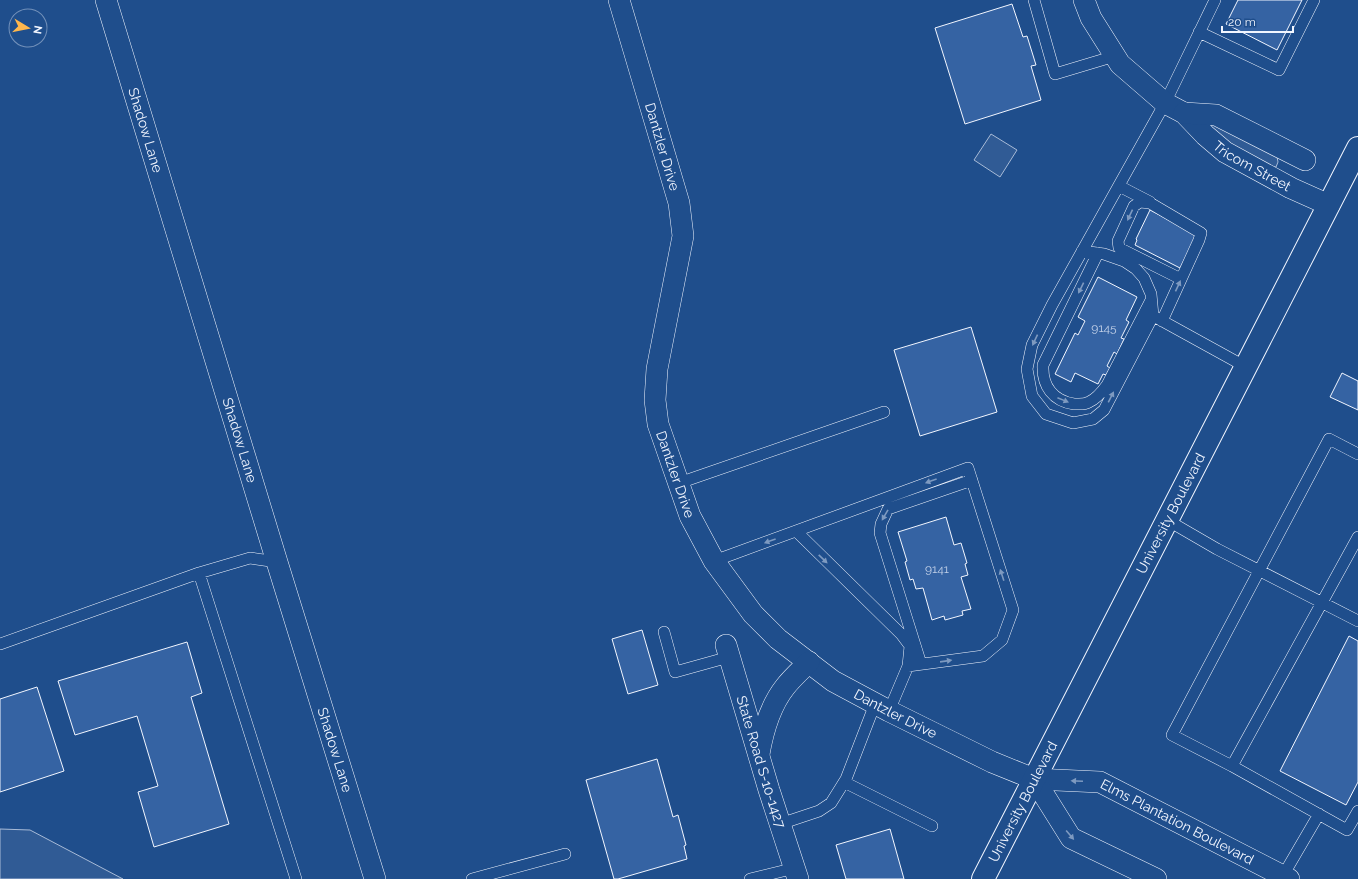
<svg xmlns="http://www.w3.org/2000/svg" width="1358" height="879" font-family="Raleway,sans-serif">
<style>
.built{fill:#305b95;stroke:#a8bbd7}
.building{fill:#3563a3;stroke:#f2f6ff}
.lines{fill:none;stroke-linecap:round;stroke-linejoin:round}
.service-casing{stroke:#f2f6ff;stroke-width:12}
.minor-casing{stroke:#f2f6ff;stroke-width:22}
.primary-casing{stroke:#f2f6ff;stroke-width:24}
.service{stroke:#1f4e8c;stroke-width:11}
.minor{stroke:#1f4e8c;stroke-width:21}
.primary{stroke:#1f4e8c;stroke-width:22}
.oneway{fill:#7e9ac0}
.labels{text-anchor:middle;stroke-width:3;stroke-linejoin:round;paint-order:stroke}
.number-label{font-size:12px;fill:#c3d1e8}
.street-label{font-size:14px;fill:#f2f6ff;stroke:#1f4e8c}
</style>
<rect width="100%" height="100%" fill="#1f4e8c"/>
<!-- built -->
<path class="built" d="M1215,124L1277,157L1278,162L1276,167H1273L1212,134L1210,126Z
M991,134L1017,150L1000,177L974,160Z
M0,829L30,830L123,879H0Z"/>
<!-- building -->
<path class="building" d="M1238,0H1302L1277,50L1226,24Z
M1012,4L1023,37L1027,36L1036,65L1031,66L1041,100L965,124L935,28Z
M1150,210L1197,235L1180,268L1135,245L1137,240L1136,239Z
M1098,277L1137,297L1126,320L1129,322L1121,338L1124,339L1117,354L1114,352L1107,366L1110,368L1106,375L1103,374L1098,384L1075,373L1071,382L1055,374L1075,333L1078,335L1085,321L1078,317Z
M971,327L997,412L920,436L894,350Z
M1342,373L1358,381V410L1330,397Z
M946,517L954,545L961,543L967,563L965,564L968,575L961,577L971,609L962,611L963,615L945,620L944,616L932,620L923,588L916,589L913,579L910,580L905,562L907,561L898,532Z
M642,630L658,685L628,694L612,639Z
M1349,636L1358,641V782L1346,805L1280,771Z
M187,642L202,693L191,697L229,824L154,847L138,792L158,786L137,716L75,735L58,681Z
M37,687L64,771L0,792V699Z
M657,759L673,817L678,815L686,845L684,846L687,859L618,879H614L586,780Z
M890,829L904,879H846L836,845Z"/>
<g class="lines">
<defs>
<path id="service" d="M1034,0L1055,74L1115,56
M1199,32L1279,70L1314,0
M1119,186L1150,202
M1082,251L1104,254L1124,261L1136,269L1144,278L1151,294L1153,316L1104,410L1093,419L1073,423L1046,414L1032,396L1027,369L1032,345L1052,305L1165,103L1215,0
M1098,253L1043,365C1042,386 1053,401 1074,404C1079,404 1084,405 1089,402C1096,399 1102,392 1107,385L1151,300
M1157,318L1246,367
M1162,321L1199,240L1201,233L1150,203L1140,202L1134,206L1118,241L1119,248L1181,279
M679,483L884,412
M1167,520L1217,549L1358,621
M796,531L901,634L910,646L908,666L889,711
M1358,537L1232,766L1347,830L1358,811
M714,561L968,468L1013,610L1002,640L983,656L908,666
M199,573L296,879
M664,632L675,672L729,657
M0,644L199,573L250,558L277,562
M921,664L880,533L881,524L888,509L972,480
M1232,766L1172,735L1329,439L1358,454
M844,782L932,826
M780,824L819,811L831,803L846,779L875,704
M472,879L565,854
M750,879L795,868
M1281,879L1319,814"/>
<g id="minor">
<path id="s1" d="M106,0L277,562L375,879"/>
<path id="s2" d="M619,0L679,203L683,236L657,369L655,400L658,424L690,516L714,561L753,614L778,639L833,681L889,711L992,762L1034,779L1100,782L1289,879"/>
<path id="s3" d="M1084,0L1091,18L1120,64L1165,103L1184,113L1205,135L1225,152L1291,188L1329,205"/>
<path d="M1184,113L1216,115L1305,160"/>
<path id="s4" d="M726,645L769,790L798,879"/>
<path d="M759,754C763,731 770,706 785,687C792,678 801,670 809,662"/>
<path d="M1034,779L1071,838L1156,879"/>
</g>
<g id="primary">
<path id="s5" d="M983,879L1358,148"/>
</g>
</defs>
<!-- service casing -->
<use href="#service" class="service-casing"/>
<!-- minor casing -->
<use href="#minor" class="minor-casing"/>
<!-- primary casing -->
<use href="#primary" class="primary-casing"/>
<!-- service -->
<use href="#service" class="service"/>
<!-- minor -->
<use href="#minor" class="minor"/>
<!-- primary -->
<use href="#primary" class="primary"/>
</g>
<!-- one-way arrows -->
<defs><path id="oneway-solid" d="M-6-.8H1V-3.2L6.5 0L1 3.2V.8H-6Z"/></defs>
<g class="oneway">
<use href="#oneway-solid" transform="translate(1130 215) rotate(115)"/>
<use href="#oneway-solid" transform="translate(1178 286) rotate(-65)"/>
<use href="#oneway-solid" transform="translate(1081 288) rotate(116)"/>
<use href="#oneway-solid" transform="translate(1035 340) rotate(115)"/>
<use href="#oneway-solid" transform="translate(1111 397) rotate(-63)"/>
<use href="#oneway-solid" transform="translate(1063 400) rotate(22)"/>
<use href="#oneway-solid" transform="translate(931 481) rotate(160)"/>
<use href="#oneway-solid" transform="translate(885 515) rotate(120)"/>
<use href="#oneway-solid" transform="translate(770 541) rotate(160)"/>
<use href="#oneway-solid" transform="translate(823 559) rotate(44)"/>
<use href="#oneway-solid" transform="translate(1002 575) rotate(-108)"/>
<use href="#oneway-solid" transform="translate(946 661) rotate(-8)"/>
<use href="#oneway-solid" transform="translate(1077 781) rotate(-177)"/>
<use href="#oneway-solid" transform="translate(1070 835) rotate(50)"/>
</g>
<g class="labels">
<!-- number labels -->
<g class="number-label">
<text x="1104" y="332">9145</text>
<text x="937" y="573">9141</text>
</g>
<!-- street labels -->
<g class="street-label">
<text dy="5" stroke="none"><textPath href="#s1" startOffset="136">Shadow Lane</textPath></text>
<text dy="5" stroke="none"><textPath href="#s2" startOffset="153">Dantzler Drive</textPath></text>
<text dy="5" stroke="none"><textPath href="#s3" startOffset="242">Tricom Street</textPath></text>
<text dy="5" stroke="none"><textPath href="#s1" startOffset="460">Shadow Lane</textPath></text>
<text dy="5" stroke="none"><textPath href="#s2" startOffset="489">Dantzler Drive</textPath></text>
<text dy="5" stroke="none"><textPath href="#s5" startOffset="411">University Boulevard</textPath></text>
<text dy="5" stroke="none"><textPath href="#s2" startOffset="825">Dantzler Drive</textPath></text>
<text dy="5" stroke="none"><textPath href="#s1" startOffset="784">Shadow Lane</textPath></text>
<text dy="5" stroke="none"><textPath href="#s4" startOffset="122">State Road S-10-1427</textPath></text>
<text dy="5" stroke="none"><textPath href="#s5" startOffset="87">University Boulevard</textPath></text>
<text dy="5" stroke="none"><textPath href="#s2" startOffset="1131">Elms Plantation Boulevard</textPath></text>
</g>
</g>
<!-- north arrow -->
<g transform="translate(28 28) rotate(100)"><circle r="19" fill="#1f4e8c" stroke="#7391ba"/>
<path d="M0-3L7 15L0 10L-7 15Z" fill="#ffb74d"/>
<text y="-6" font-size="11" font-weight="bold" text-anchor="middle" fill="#f2f6ff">N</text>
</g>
<!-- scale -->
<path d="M1222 26v6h71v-6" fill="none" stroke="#f2f6ff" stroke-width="2"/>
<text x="1228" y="26" font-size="12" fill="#f2f6ff" stroke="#1f4e8c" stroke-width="3" paint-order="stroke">20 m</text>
</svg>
